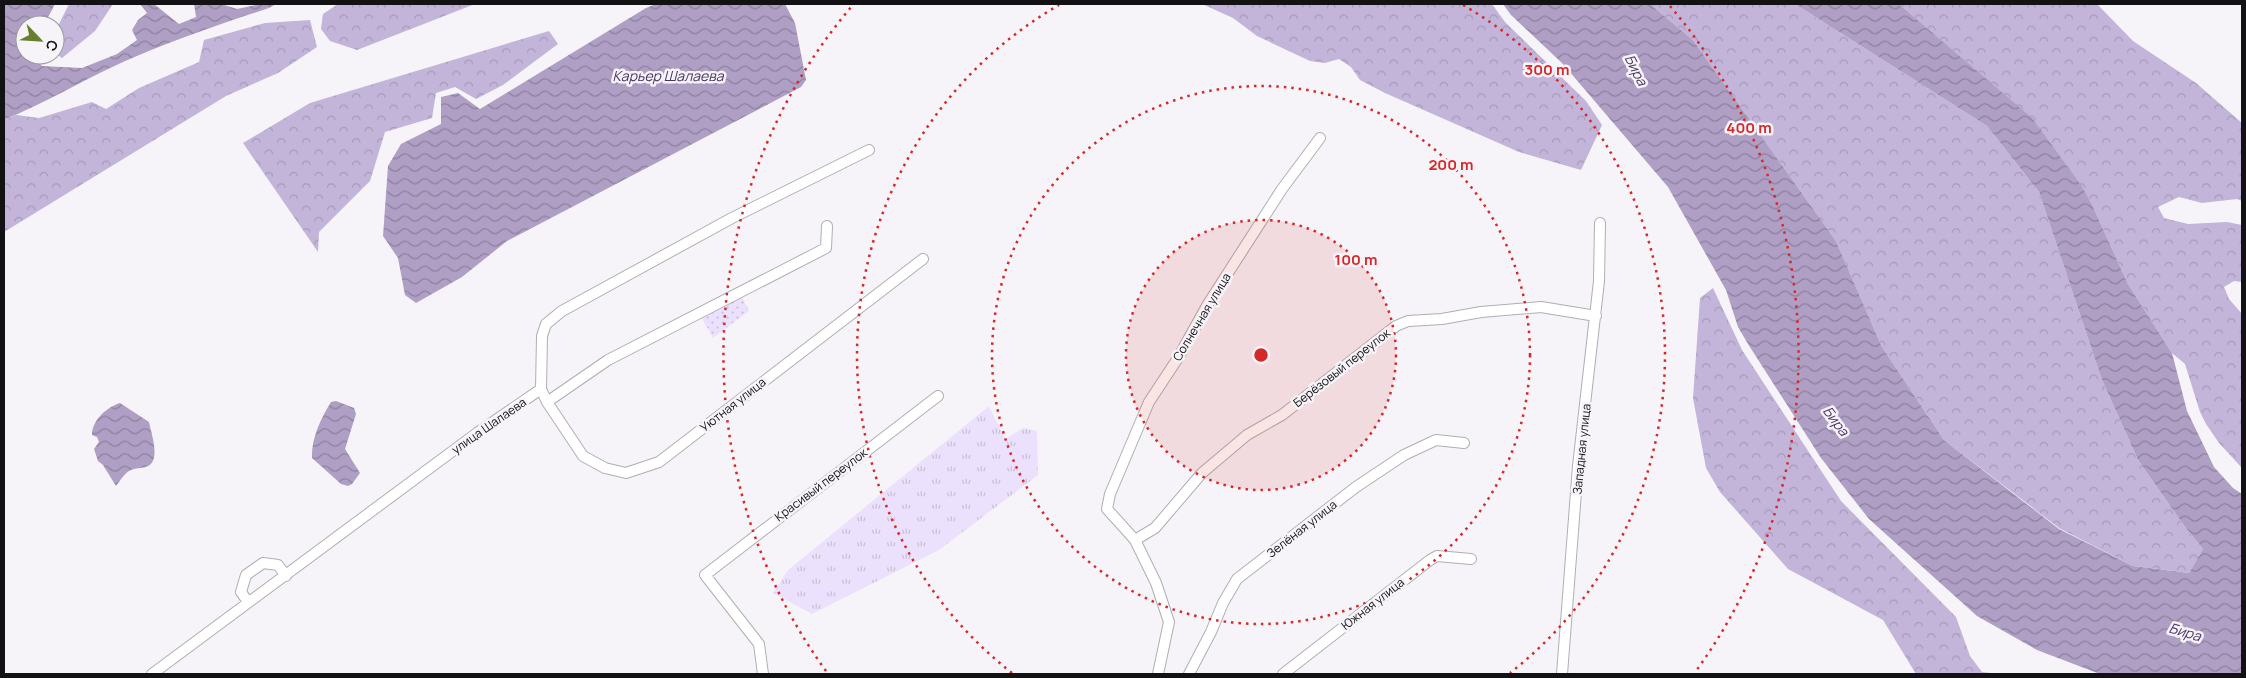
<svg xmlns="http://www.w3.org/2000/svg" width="2246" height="678" font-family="Manrope,sans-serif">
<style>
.grass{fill:url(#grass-tufts)}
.forest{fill:url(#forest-crowns)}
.park{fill:url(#park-dots)}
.water{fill:url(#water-waves)}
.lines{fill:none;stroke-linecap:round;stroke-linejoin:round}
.minor-casing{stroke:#b0aeb3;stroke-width:12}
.minor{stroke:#fff;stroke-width:10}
.ring{fill:none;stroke:#d62828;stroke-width:2.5;stroke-dasharray:2.5 5}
.labels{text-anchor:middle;stroke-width:5;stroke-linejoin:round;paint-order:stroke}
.street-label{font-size:12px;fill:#121113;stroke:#f6f4f9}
.water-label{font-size:14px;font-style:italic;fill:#4a3364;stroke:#f6f4f9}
.centre{fill:#d62828;stroke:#f6f4f9;stroke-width:2.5}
.ring-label{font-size:15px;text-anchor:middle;font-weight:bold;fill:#d62828;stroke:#f6f4f9;stroke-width:5;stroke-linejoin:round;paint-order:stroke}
</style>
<defs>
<pattern id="grass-tufts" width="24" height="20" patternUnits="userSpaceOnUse" patternTransform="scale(1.25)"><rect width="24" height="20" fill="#ece1fd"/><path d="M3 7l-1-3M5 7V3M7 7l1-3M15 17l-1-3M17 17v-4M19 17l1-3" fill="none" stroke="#c9c0d8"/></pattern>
<pattern id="forest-crowns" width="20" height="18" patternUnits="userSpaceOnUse" patternTransform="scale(1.25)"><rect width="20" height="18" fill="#c3b4d9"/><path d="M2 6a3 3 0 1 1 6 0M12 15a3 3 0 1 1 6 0" fill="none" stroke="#a69ab9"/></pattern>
<pattern id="park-dots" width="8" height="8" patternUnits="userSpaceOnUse" patternTransform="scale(1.25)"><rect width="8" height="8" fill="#ece1fd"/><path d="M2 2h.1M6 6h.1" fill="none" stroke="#c9c0d8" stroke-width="1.8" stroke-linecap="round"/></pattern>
<pattern id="water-waves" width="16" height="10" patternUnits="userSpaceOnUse" patternTransform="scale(1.25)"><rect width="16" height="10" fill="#af9fc4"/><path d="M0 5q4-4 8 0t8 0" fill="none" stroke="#8d809e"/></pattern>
</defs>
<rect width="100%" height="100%" fill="#f6f4f9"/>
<!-- grass -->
<path class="grass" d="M989,406L1005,439L1023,428L1037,431L1038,475L939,550L812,614L773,593L788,570Z"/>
<!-- forest -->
<path class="forest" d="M69,4H113L95,31L62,58L55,53V32Z
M338,4H475L357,50L330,41L321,29L323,14Z
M1202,4H1492L1505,22L1586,101L1602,125L1581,170L1519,152L1385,93L1360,80L1351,67L1339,59L1325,63L1310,61L1257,36L1233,18Z
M1650,4H1795L1987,126L2039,192L2102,380L2138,460L2185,527L2203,549L2189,573L2133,566L2059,528L1944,440L1882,347L1836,241L1693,40Z
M1899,4H2097L2133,41L2196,83L2242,123V201L2237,199L2202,203L2179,197L2158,207L2164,218L2188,224L2227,222L2242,225V282L2234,281L2224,287L2229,299L2242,314V468L2219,443L2206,424L2200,412L2185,364L2172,353L2128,284L2094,209L2032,119Z
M310,20L317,47L278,73L226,96L4,232V120L16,115L39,118L92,102L106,109L139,88L199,62L204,40L265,23Z
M549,31L558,44L503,85L476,99L455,87L436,93L432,118L385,132L370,181L319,232L318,252L243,143L310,103Z
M1713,288L1742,350L1841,501L1956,617L1970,656L1982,672L1999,674H1916L1883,620L1788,569L1720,492L1706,468L1693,398L1700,298Z"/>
<!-- park -->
<path class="park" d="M742,297L749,311L713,338L701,317Z"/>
<!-- water -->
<path class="water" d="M4,4H55L44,25H25V55H33L42,66L82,68L117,54L137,40L132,30L138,20L147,13L140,4H154L179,24L196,17L194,4H221L237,9L261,4H276L269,8C221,24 170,41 123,62C83,80 45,103 4,120Z
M656,4H785L795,23L806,80L801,87L507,241L462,277L416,303L405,295L398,258L383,236L388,166L401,144L441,124V97L458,93L480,109L646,8Z
M1503,4H1650L1693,40L1836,241L1882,347L1944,440L2059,529L2133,566L2189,573L2203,549L2185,527L2138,460L2102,380L2039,192L1987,126L1795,4H1899L2032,118L2081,185L2094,209L2128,284L2172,353L2187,411L2214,467L2233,488L2242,494V674H2100L2037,650L1977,616L1869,519L1821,458L1748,344L1738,327L1726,290L1668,187L1563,64L1511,15Z
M336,401L354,408L356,414L345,449L360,473L352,484L348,486L341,484L312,458C311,439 321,418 331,402Z
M120,403L149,422C151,433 161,460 148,466C142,469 136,467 129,471C124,474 120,481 116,486L103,465L98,461L94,449L99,442L97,437L92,435C92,420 107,407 120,403Z"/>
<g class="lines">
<defs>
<path id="minor" d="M541,389L542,336L546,324L562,311L732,218L869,150
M547,402L583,456L605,468L626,473L659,462L923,259
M1135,540L1155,528L1202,473L1247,435L1282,415L1396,326L1408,321L1442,319L1481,312L1541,307L1596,316
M248,602L241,592L246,575L263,563L278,565L286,576
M152,674L477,433L541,389L547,402L608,360L826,248L827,226
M763,674L759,644L705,575L938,396
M1158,674L1169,622L1156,583L1135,540L1107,509L1110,494L1149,402L1178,358L1208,304L1282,189L1320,138
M1189,674L1211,632L1223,603L1237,579L1356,487L1404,455L1436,440L1464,443
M1283,674L1430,560L1437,556L1471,559
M1562,674L1578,466L1599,281L1600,223"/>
</defs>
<!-- minor casing -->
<use href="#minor" class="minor-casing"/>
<!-- minor -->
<use href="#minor" class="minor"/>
</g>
<!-- distance rings -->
<circle cx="1261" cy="355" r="135" fill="#d62828" fill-opacity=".12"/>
<g class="ring">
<circle cx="1261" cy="355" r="135"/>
<circle cx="1261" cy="355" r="269"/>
<path d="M1012 673A404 404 0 0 1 1059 5M1463 5A404 404 0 0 1 1510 673"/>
<path d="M826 671A538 538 0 0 1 852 6M1670 6A538 538 0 0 1 1696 671"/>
</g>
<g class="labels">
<!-- street labels -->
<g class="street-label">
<text transform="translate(1202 317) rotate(-59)" y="4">Солнечная улица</text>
<text transform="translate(1342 368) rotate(-38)" y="4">Берёзовый переулок</text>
<text transform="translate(733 405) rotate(-38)" y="4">Уютная улица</text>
<text transform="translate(489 426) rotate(-35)" y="4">улица Шалаева</text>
<text transform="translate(1582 449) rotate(-84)" y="4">Западная улица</text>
<text transform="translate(821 485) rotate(-37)" y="4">Красивый переулок</text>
<text transform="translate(1302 529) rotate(-38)" y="4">Зелёная улица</text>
<text transform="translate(1373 604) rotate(-38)" y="4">Южная улица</text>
</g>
<!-- water labels -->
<g class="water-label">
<text transform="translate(1636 70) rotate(63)" y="5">Бира</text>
<text x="668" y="81">Карьер Шалаева</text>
<text transform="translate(1836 421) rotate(53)" y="5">Бира</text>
<text transform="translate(2185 632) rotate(16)" y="5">Бира</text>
</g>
</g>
<circle cx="1261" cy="355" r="8" class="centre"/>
<g class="ring-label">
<text x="1547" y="75">300 m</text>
<text x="1749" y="133">400 m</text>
<text x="1451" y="170">200 m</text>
<text x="1356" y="265">100 m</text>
</g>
<!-- border -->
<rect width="2246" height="678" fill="none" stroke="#121113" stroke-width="10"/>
<!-- north arrow -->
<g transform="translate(40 40) rotate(115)"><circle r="24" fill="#f6f4f9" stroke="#9b999d"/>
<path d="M0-4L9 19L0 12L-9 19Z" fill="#677e30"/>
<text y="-8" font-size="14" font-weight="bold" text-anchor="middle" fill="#121113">С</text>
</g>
</svg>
